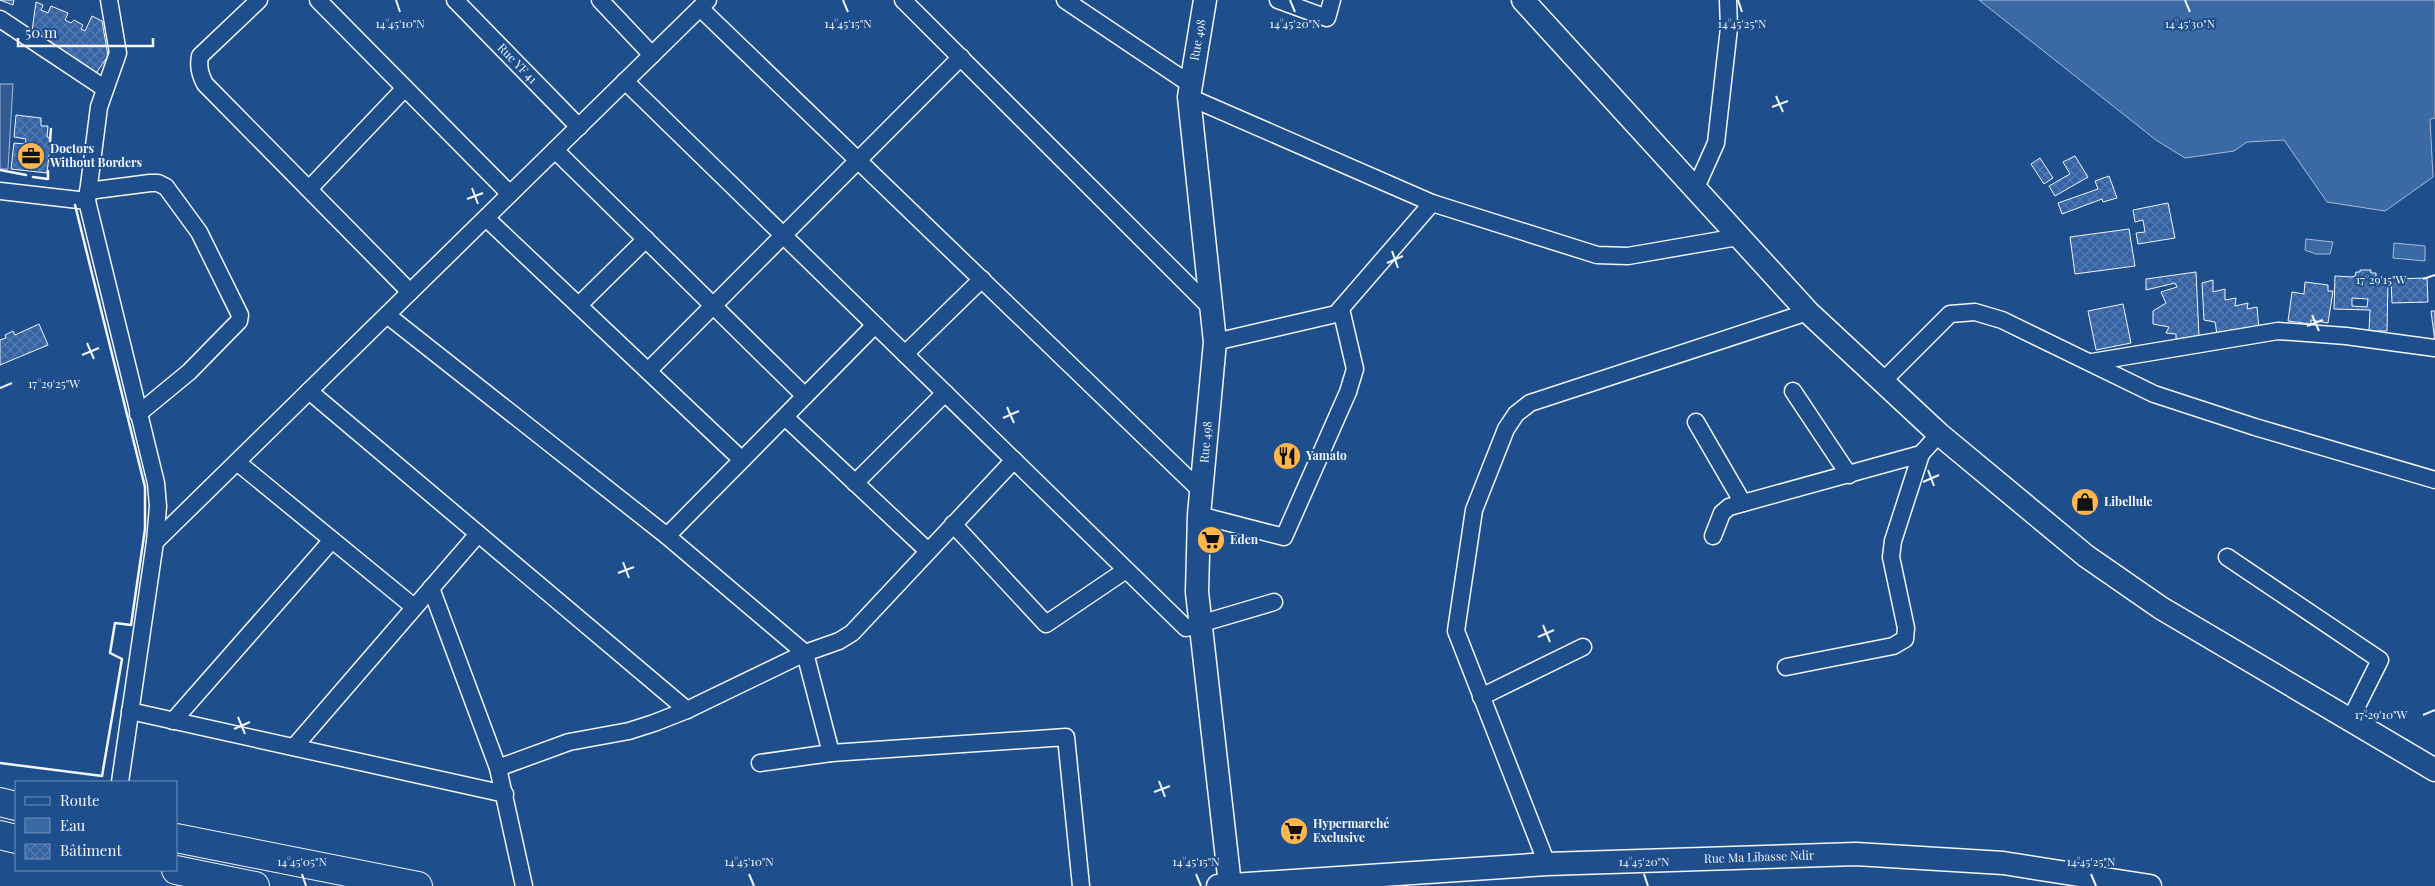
<svg xmlns="http://www.w3.org/2000/svg" width="2435" height="886" font-family="'Playfair Display',serif">
<style>
.parking{fill:#305b95;stroke:#a8bbd7}
.water{fill:#3b69a3;stroke:#a8bbd7}
.building{fill:url(#building-cross-hatch);stroke:#f2f6ff;fill-rule:evenodd}
.lines{fill:none;stroke-linecap:round;stroke-linejoin:round}
.street-casing{stroke:#f2f6ff;stroke-width:19}
.secondary-casing{stroke:#f2f6ff;stroke-width:25}
.highway-casing{stroke:#f2f6ff;stroke-width:30}
.street{stroke:#1f4e8c;stroke-width:16}
.secondary{stroke:#1f4e8c;stroke-width:22}
.highway{stroke:#1f4e8c;stroke-width:28}
.wall{stroke:#f2f6ff;stroke-width:2.5}
.ticks{fill:none;stroke:#f2f6ff;stroke-width:2}
.labels{text-anchor:middle;stroke-width:4;stroke-linejoin:round;paint-order:stroke}
.street-label{font-size:12px;fill:#f2f6ff;stroke:#1f4e8c}
.poi-label{font-size:12px;font-weight:bold;fill:#f2f6ff;stroke:#1f4e8c;text-anchor:start}
.ticks-label{font-size:12px;text-anchor:middle;fill:#f2f6ff;stroke:#1f4e8c;stroke-width:4;stroke-linejoin:round;paint-order:stroke}
</style>
<defs>
<pattern id="building-cross-hatch" width="8" height="8" patternUnits="userSpaceOnUse" patternTransform="scale(1.25)"><rect width="8" height="8" fill="#3563a3"/><path d="M0 0l8 8M0 8l8-8" fill="none" stroke="#537ab1"/></pattern>
</defs>
<rect width="100%" height="100%" fill="#1f4e8c"/>
<!-- parking -->
<path class="parking" d="M0,84H13L8,169H0Z"/>
<!-- water -->
<path class="water" d="M1979,0H2435V118L2430,119L2433,177L2385,211L2327,202L2284,140L2247,142L2234,151L2185,158L2156,140Z
M2306,239L2333,242L2330,254H2316L2305,250Z
M2394,243L2425,246V261L2393,258Z"/>
<!-- building -->
<path class="building" d="M0,0H14L13,5Z
M36,2L43,5L41,10L48,13L51,6L68,13L65,20L71,23L74,20L83,25L81,29L85,31L92,16L102,21L108,56L94,76L32,31Z
M16,115L41,118V126H48L47,137L51,138L47,173L11,169L14,143L25,144L26,139L14,137Z
M2075,156L2088,177L2055,196L2049,186L2070,174L2063,162Z
M2040,158L2053,178L2044,184L2031,164Z
M2109,176L2117,198L2103,202L2102,199L2062,214L2058,203L2098,189L2095,181Z
M2168,203L2175,238L2138,244L2136,233L2145,232L2143,220L2135,222L2133,210Z
M2129,229L2135,266L2075,274L2070,237Z
M2360,270H2371V273H2376V280L2388,281L2387,331H2369L2370,310L2334,309L2335,276L2352,277L2355,276L2356,272H2360ZM2352,298L2368,299L2367,307L2352,306Z
M2196,272L2199,336L2176,339V334L2166,333L2169,327L2153,324V311L2166,303L2161,292L2177,287L2175,283L2146,290V279Z
M2427,278L2428,302L2392,303L2391,279Z
M2213,280V292L2225,289V300L2236,298L2235,306L2248,303L2247,309L2257,307L2259,330L2217,334L2215,322L2204,320L2202,283Z
M2305,282L2328,285V291H2333L2328,323L2311,320V324L2288,321L2292,292L2304,294Z
M2123,304L2131,343L2096,350L2088,311Z
M2431,311H2435V342Z
M39,324L48,345L0,365V340L6,338L5,335L13,331L15,335Z"/>
<g class="lines">
<defs>
<g id="street">
<path d="M259,0L200,56C198,67 200,74 205,84L410,292"/>
<path d="M318,0L510,194"/>
<path id="s1" d="M455,0L579,127"/>
<path d="M600,0L652,55"/>
<path d="M903,0L1212,309"/>
<path d="M1065,0L1190,84"/>
<path d="M1278,0L1327,18L1332,0"/>
<path d="M700,8L1201,491"/>
<path d="M0,19L104,88"/>
<path d="M625,81L1186,628L1274,602"/>
<path d="M1189,97L1432,203L1597,255L1628,256L1738,237"/>
<path d="M555,150L805,396"/>
<path d="M309,189L405,88"/>
<path d="M1695,190L1716,143L1729,28L1728,0"/>
<path d="M0,191L87,201L156,483L158,506L155,542L120,782"/>
<path d="M88,191L150,183H158L166,187L199,232L240,315L239,321L189,372L138,414"/>
<path d="M87,201L99,107L118,53L109,0"/>
<path d="M486,218L742,460"/>
<path d="M579,305L646,239"/>
<path d="M387,315L667,536L805,653L831,753L1066,737L1081,886"/>
<path d="M1215,342L1336,314L1432,203"/>
<path d="M905,354L982,279"/>
<path d="M2092,362L2278,331L2346,336L2435,348"/>
<path d="M648,371L961,57"/>
<path d="M1881,383L1950,314L1975,312L2002,320L2154,394L2255,427L2435,480"/>
<path d="M309,391L687,710"/>
<path d="M1793,391L1849,475"/>
<path d="M785,417L928,551"/>
<path d="M1696,422L1743,503"/>
<path d="M237,462L414,607"/>
<path d="M855,483L945,393"/>
<path d="M1199,515L1284,537L1348,392L1355,369L1341,309"/>
<path d="M953,524L1046,624L1126,570"/>
<path d="M667,536L875,325"/>
<path d="M1713,536L1722,513L1729,507L1921,454L1939,434"/>
<path d="M155,542L708,0"/>
<path d="M2227,557L2380,660L2350,720"/>
<path d="M431,588L498,768L524,886"/>
<path d="M1786,667L1893,646L1905,639L1906,628L1891,557L1893,541L1921,454"/>
<path d="M1481,697L1583,647"/>
<path d="M130,711L505,794"/>
<path d="M173,721L332,540"/>
<path d="M294,747L478,534"/>
<path d="M760,763L831,753"/>
<path d="M498,768L569,742L629,731L654,723L687,710L805,653L839,641L852,633L1014,460"/>
<path d="M1547,864L1456,631L1474,510L1506,429L1516,414L1530,403L1808,312"/>
</g>
<g id="secondary">
<path d="M1205,0L1189,97L1215,342L1199,515L1197,592L1230,885"/>
<path d="M1523,0L1808,312L1939,434L2086,556L2161,608L2435,770"/>
<path id="s2" d="M1218,886L1547,864L1856,854L2003,863L2150,886"/>
</g>
<path id="highway" d="M0,802L16,806
M0,835L16,839
M176,838L418,886
M176,870L255,886"/>
</defs>
<!-- street casing -->
<use href="#street" class="street-casing"/>
<!-- secondary casing -->
<use href="#secondary" class="secondary-casing"/>
<!-- highway casing -->
<use href="#highway" class="highway-casing"/>
<!-- street -->
<use href="#street" class="street"/>
<!-- secondary -->
<use href="#secondary" class="secondary"/>
<!-- highway -->
<use href="#highway" class="highway"/>
<!-- wall -->
<path class="wall" d="M50,141L51,129
M0,170L26,175
M33,177L48,179V171
M0,763L102,776L122,659L110,653L115,623L131,625L145,529V487L75,205"/>
</g>
<!-- ticks -->
<path class="ticks" d="M396,0L400,12M843,0L848,12M1290,0L1295,12M1738,0L1742,12M2185,0L2190,12M1776,96L1783,112M1772,107L1788,101M472,188L478,204M467,199L483,193M1392,251L1398,268M1387,263L1403,256M2423,279L2435,275M2312,315L2319,331M2307,326L2323,320M87,343L94,359M82,355L99,348M0,388L12,383M1007,407L1014,423M1003,418L1019,411M1928,470L1934,486M1923,482L1939,475M623,562L629,578M618,573L634,567M1543,625L1550,642M1538,637L1554,630M2423,715L2435,710M238,717L245,734M234,729L250,722M1159,781L1165,797M1154,792L1170,786M302,874L306,886M749,874L754,886M1196,874L1201,886M1644,874L1648,886M2091,874L2096,886"/>
<!-- icons -->
<defs>
<symbol id="office-disc" viewBox="-11 -11 22 22"><circle r="9.5" fill="#ffb74d" stroke="#1f4e8c"/><path d="M-6-3h4V-5.5h4V-3h4V5H-6ZM-1-4.5V-3h2v-1.5ZM-6 0V1H6V0Z" fill="#111"/></symbol>
<symbol id="restaurant-disc" viewBox="-11 -11 22 22"><circle r="9.5" fill="#ffb74d" stroke="#1f4e8c"/><path d="M-5-6h1v4h1v-4h1v4h1v-4h1v5L-1.5 .5V6h-2V.5L-5-1ZM5-6V6H3V1.5H1.5Q1.5-4 5-6Z" fill="#111"/></symbol>
<symbol id="shop-disc" viewBox="-11 -11 22 22"><circle r="9.5" fill="#ffb74d" stroke="#1f4e8c"/><path d="M-5-2.5h2.3a2.7 3.5 0 0 1 5.4 0H5L5.5 6h-11ZM-1.5-2.5h3a1.5 2.3 0 0 0-3 0Z" fill="#111"/></symbol>
<symbol id="supermarket-disc" viewBox="-11 -11 22 22"><circle r="9.5" fill="#ffb74d" stroke="#1f4e8c"/><path d="M-6-5.5h2.5l.6 2H6L4.5 2H-2.5L-4.4-4H-6ZM-1.5 3.2a1.3 1.3 0 1 0 .1 0ZM3 3.2a1.3 1.3 0 1 0 .1 0Z" fill="#111"/></symbol>
</defs>
<g fill-rule="evenodd">
<use href="#office-disc" x="15" y="140" width="32" height="32"/>
<use href="#restaurant-disc" x="1271" y="440" width="32" height="32"/>
<use href="#shop-disc" x="2069" y="486" width="32" height="32"/>
<use href="#supermarket-disc" x="1195" y="524" width="32" height="32"/>
<use href="#supermarket-disc" x="1278" y="815" width="32" height="32"/>
</g>
<g class="labels">
<!-- street labels -->
<g class="street-label">
<text transform="translate(1198 40) rotate(-80)" y="4">Rue 498</text>
<text dy="4" stroke="none"><textPath href="#s1" startOffset="89">Rue YF 41</textPath></text>
<text transform="translate(1206 442) rotate(-85)" y="4">Rue 498</text>
<text dy="4" stroke="none"><textPath href="#s2" startOffset="542">Rue Ma Libasse Ndir</textPath></text>
</g>
<!-- poi labels -->
<g class="poi-label">
<text x="50" y="153">Doctors<tspan x="50" dy="14">Without Borders</tspan></text>
<text x="1306" y="460">Yamato</text>
<text x="2104" y="506">Libellule</text>
<text x="1230" y="544">Eden</text>
<text x="1313" y="828">Hypermarché<tspan x="1313" dy="14">Exclusive</tspan></text>
</g>
</g>
<g class="ticks-label">
<text x="400" y="28">14°45'10"N</text>
<text x="848" y="28">14°45'15"N</text>
<text x="1295" y="28">14°45'20"N</text>
<text x="1742" y="28">14°45'25"N</text>
<text x="2190" y="28">14°45'30"N</text>
<text x="2381" y="284">17°29'15"W</text>
<text x="54" y="388">17°29'25"W</text>
<text x="2381" y="719">17°29'10"W</text>
<text x="302" y="866">14°45'05"N</text>
<text x="749" y="866">14°45'10"N</text>
<text x="1196" y="866">14°45'15"N</text>
<text x="1644" y="866">14°45'20"N</text>
<text x="2091" y="866">14°45'25"N</text>
</g>
<!-- legend -->
<rect x="15" y="781" width="162" height="90" fill="#1f4e8c" stroke="#7391ba"/>
<rect x="25" y="797" width="25" height="8" fill="#1f4e8c" stroke="#7391ba"/>
<text x="60" y="806" font-size="15" fill="#f2f6ff">Route</text>
<rect x="25" y="818" width="25" height="15" fill="#3b69a3" stroke="#7391ba"/>
<text x="60" y="831" font-size="15" fill="#f2f6ff">Eau</text>
<rect x="25" y="844" width="25" height="15" fill="url(#building-cross-hatch)" stroke="#7391ba"/>
<text x="60" y="856" font-size="15" fill="#f2f6ff">Bâtiment</text>
<!-- scale -->
<path d="M18 38v8h135v-8" fill="none" stroke="#f2f6ff" stroke-width="2.5"/>
<text x="25" y="38" font-size="15" fill="#f2f6ff" stroke="#1f4e8c" stroke-width="4" paint-order="stroke">50 m</text>
</svg>
